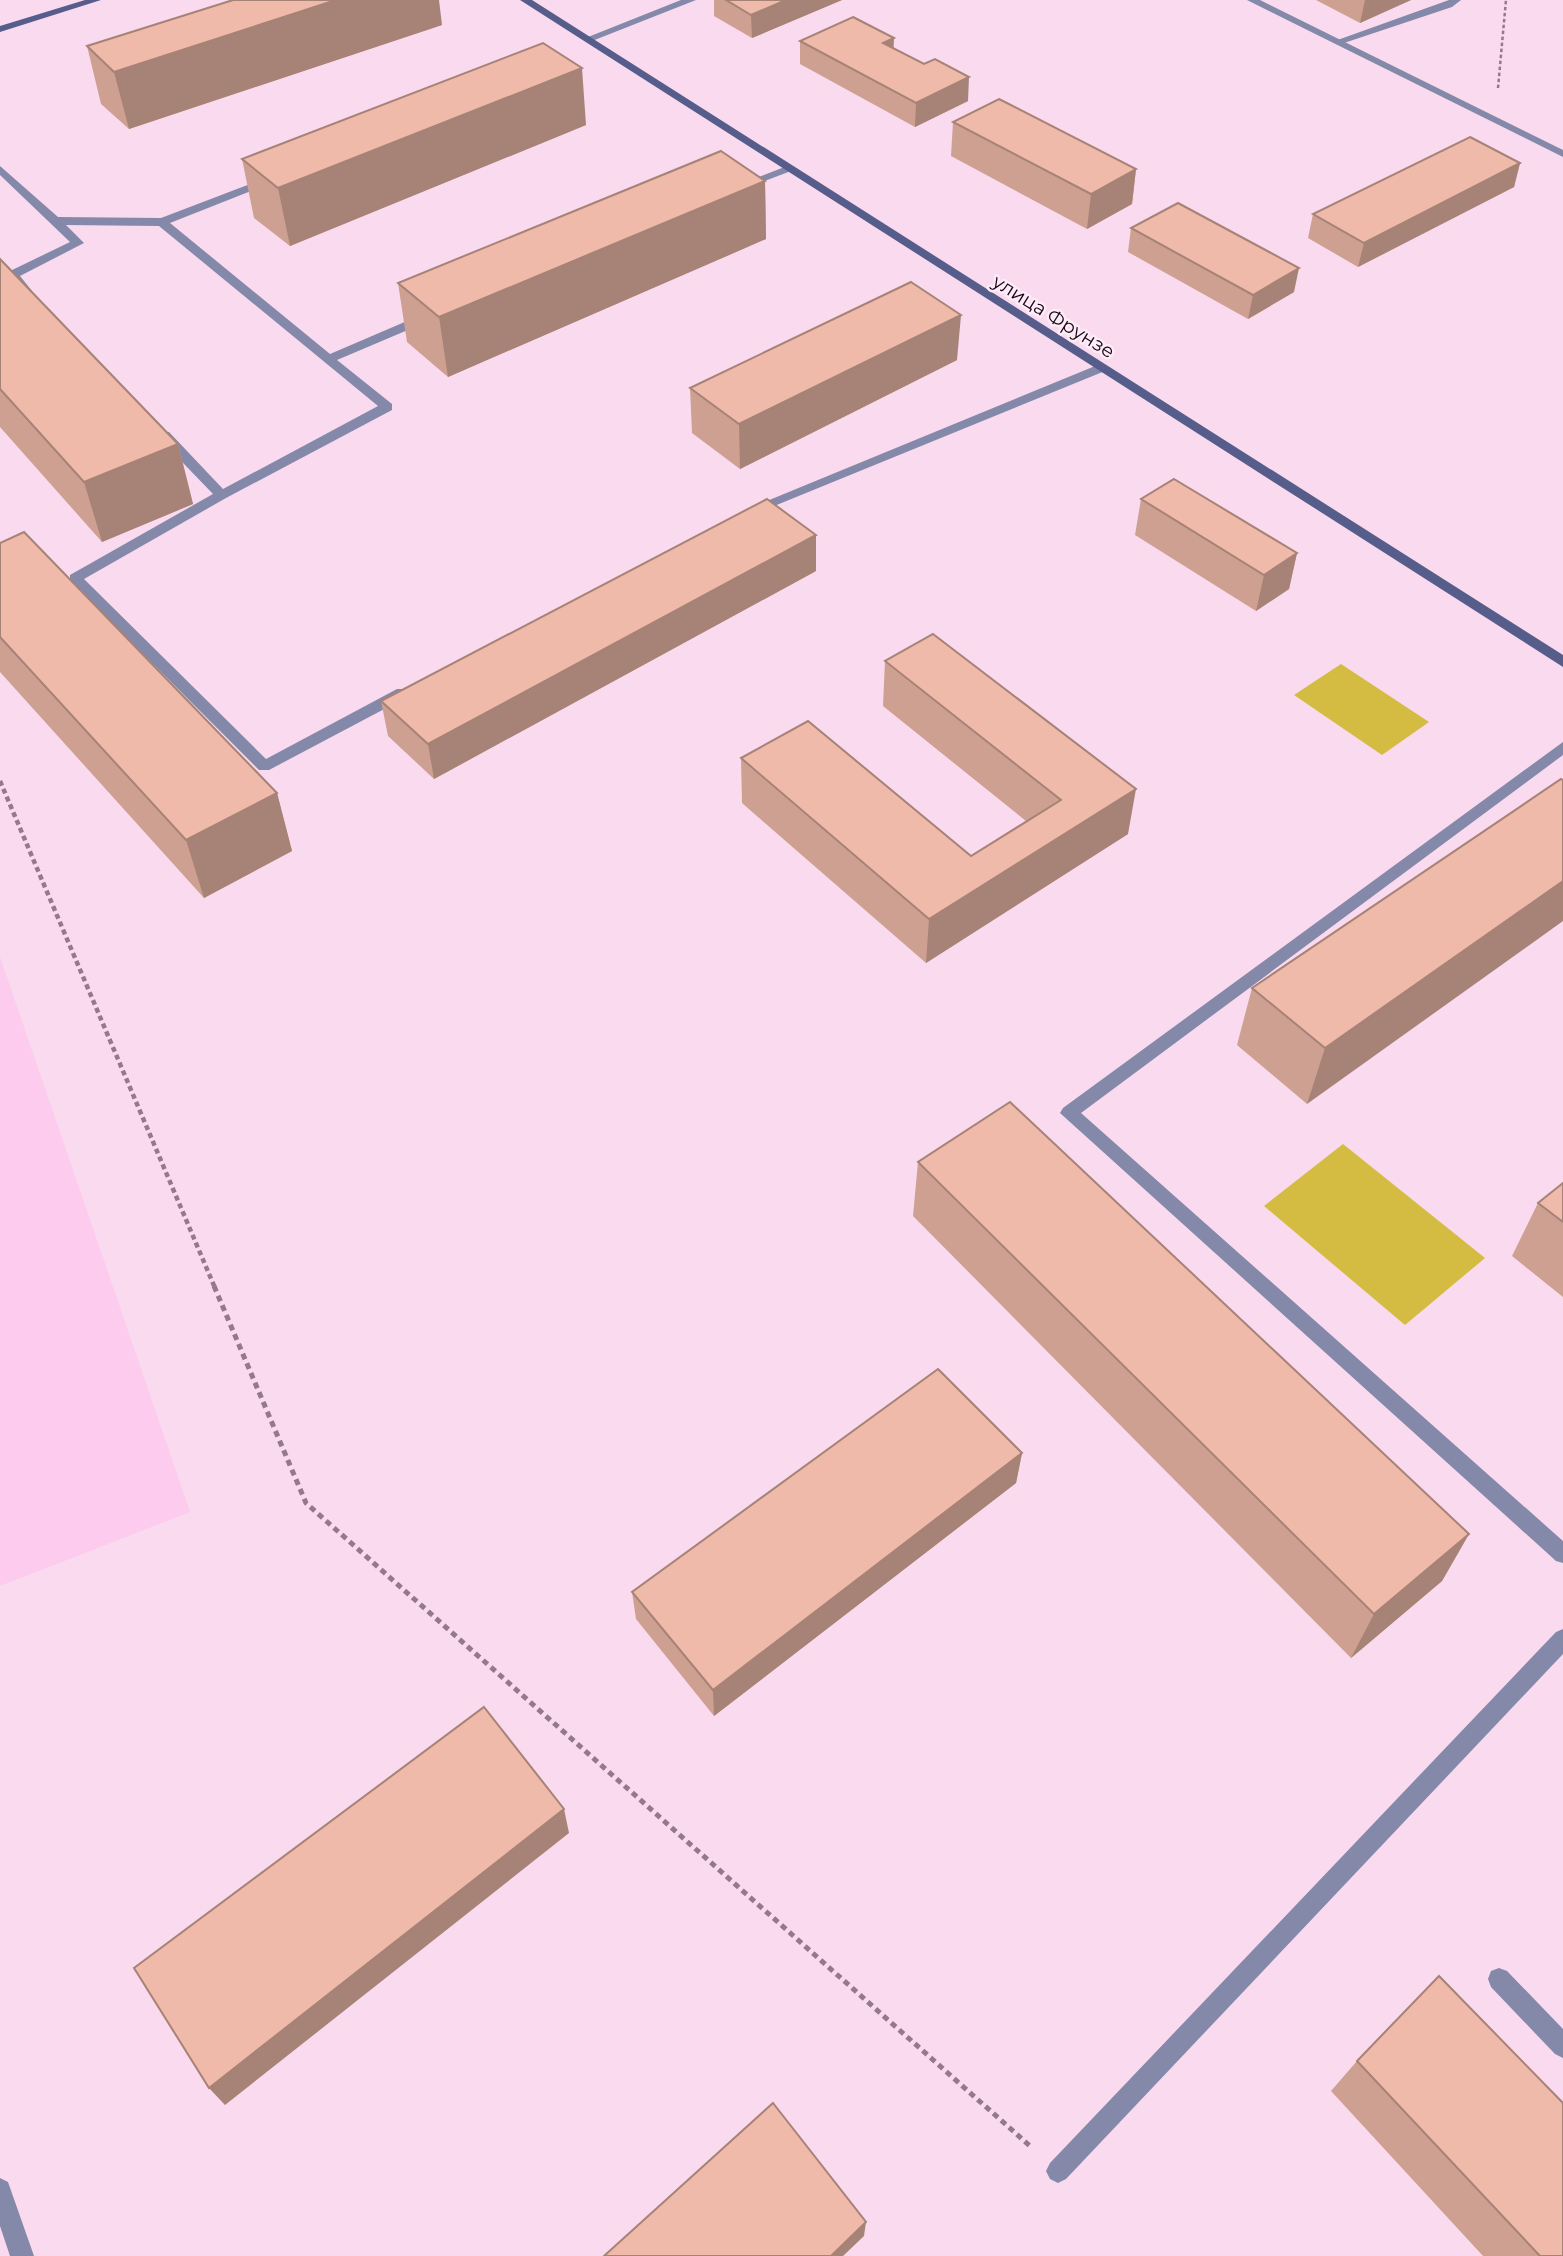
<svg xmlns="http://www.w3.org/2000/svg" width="1563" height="2256" font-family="Montserrat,sans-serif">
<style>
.built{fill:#fccbed}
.green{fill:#d3bc41}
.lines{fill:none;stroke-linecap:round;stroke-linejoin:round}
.path-far2{stroke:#94798c;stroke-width:2.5;stroke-dasharray:3.5 2.5;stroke-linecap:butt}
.path-far1{stroke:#94798c;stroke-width:4.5;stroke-dasharray:5 3.5;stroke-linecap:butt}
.path{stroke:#94798c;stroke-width:5;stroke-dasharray:6 4.5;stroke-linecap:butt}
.service{fill:#8489a9;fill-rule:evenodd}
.minor{fill:#8489a9;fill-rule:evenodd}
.secondary{fill:#575d8b;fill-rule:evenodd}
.wall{fill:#cea091}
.shaded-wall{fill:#a78276}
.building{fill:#efbaa9;stroke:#a78276;stroke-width:2}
.labels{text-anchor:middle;stroke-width:5;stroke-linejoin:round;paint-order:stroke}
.far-street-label{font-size:19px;fill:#1a0314;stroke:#fcecf7}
</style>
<rect width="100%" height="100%" fill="#f9daef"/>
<!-- built -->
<path class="built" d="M0,957L190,1512L0,1586Z"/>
<!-- green -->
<path class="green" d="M1341,664L1429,722L1382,755L1294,695Z
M1343,1144L1485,1258L1405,1325L1264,1206Z"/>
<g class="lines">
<!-- path-far2 -->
<path class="path-far2" d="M1498,88L1506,0"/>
<!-- path-far1 -->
<path class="path-far1" d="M0,781L215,1288"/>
<!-- path -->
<path class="path" d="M214,1286L306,1503L1030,2146"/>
<!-- service -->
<path class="service" d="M681,0H696L592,41L583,39Z
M1449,0H1461L1452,7L1341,44L1332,42Z
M0,166L58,217L161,218L266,178H274V182L170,223L330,354L421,315H429V321L337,360L392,404V410L226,498L84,579L266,759L397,689H407L409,693L407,697L269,770H259L70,581V575L213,494L159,438V432H169L223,489L378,406L159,226L66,225L84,243L20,276L32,291L30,294H22L6,275L8,272L70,242L0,175Z
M787,166L793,169L791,171L746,188L736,186Z
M1100,364L1106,368L1105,371L757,513L752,514L745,510Z
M1563,742V755L1081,1113L1563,1541V1563L1556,1561L1060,1113L1063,1108Z
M1563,1629V1654L1066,2179L1058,2183L1050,2179L1046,2171L1050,2163L1556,1632Z
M1499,1968L1507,1971L1563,2029V2058L1555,2054L1491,1987L1488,1979L1491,1971Z
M0,2178L8,2182L34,2256H10L0,2226Z"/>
<!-- minor -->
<path class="minor" d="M1247,0H1260L1563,150V157Z"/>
<!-- secondary -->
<path class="secondary" d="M85,0H101L0,32V26Z
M520,0H532L1563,655V667Z"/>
</g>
<!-- wall -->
<path class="wall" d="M714,0H842L752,38L714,16Z
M1316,0H1411L1360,23Z
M442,25L129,129L101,104L87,46Z
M800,41L893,48L968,101L915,127L800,64Z
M953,122L1136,169L1132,204L1087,229L951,156Z
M586,125L290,246L254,218L242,159Z
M1520,163L1514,187L1358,267L1308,238L1313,214Z
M765,181L766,239L448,377L407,342L398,283Z
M1131,228L1294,292L1248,319L1128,252Z
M0,259L178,444L193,504L102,542L0,427Z
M957,360L740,469L692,433L690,388Z
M1141,499L1297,553L1289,589L1256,611L1135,535Z
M0,543L277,793L292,851L204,898L0,672Z
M816,571L434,779L388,736L381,701Z
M885,661L1128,834L926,963L742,803L741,758L971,856L1026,821L883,706Z
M1561,779L1307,1104L1237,1045L1252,988Z
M918,1162L1469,1534L1442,1581L1351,1658L913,1216Z
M1563,1183V1297L1512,1256L1538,1203Z
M1022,1453L1016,1483L714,1716L636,1619L632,1592Z
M1357,2061L1563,2256H1483L1331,2091Z"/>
<!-- shaded-wall -->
<path class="shaded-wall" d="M336,0H439L442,25L129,129L114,72Z
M786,0H842L752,38L751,15Z
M1365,0H1411L1360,23Z
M894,38L893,61L883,43Z
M582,68L586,125L290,246L278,188Z
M969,77L968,101L915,127L916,103Z
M1520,163L1514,187L1358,267L1364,243Z
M1136,169L1132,204L1087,229L1091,194Z
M765,181L766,239L448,377L439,317Z
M1299,268L1294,292L1248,319L1253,295Z
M961,315L957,360L740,469L739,424Z
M178,444L193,504L102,542L84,482Z
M816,535V571L434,779L428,744Z
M1297,553L1289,589L1256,611L1264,575Z
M1136,789L1128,834L926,963L929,919Z
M277,793L292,851L204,898L186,840Z
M1563,881V921L1307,1104L1325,1048Z
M1022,1453L1016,1483L714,1716L713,1690Z
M1469,1534L1442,1581L1351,1658L1374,1614Z
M564,1809L569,1833L225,2105L209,2088Z
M866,2222L864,2236L843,2256H831Z"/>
<!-- building -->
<path class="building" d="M233,0H336L114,72L87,46Z
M726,0H786L751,15Z
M853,17L894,38L883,43L924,64L935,59L969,77L916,103L800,41Z
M543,43L582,68L278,188L242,159Z
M999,99L1136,169L1091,194L953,122Z
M1470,137L1520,163L1364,243L1313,214Z
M721,151L765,181L439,317L398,283Z
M1178,203L1299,268L1253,295L1131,228Z
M0,259L178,444L84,482L0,389Z
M911,282L961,315L739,424L690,388Z
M1174,479L1297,553L1264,575L1141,499Z
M767,499L816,535L428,744L381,701Z
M24,532L277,793L186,840L0,637V543Z
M933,634L1136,789L929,919L741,758L808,721L971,856L1061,800L885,661Z
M1561,779L1563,780V881L1325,1048L1252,988Z
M1010,1102L1469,1534L1374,1614L918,1162Z
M1563,1183V1222L1538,1203Z
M938,1369L1022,1453L713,1690L632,1592Z
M484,1707L564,1809L209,2088L134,1968Z
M1439,1976L1563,2103V2256H1540L1357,2061Z
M773,2103L866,2222L831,2256H604Z"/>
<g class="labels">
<!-- far-street labels -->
<g class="far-street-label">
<text transform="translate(1054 316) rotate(32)" y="7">улица Фрунзе</text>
</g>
</g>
</svg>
